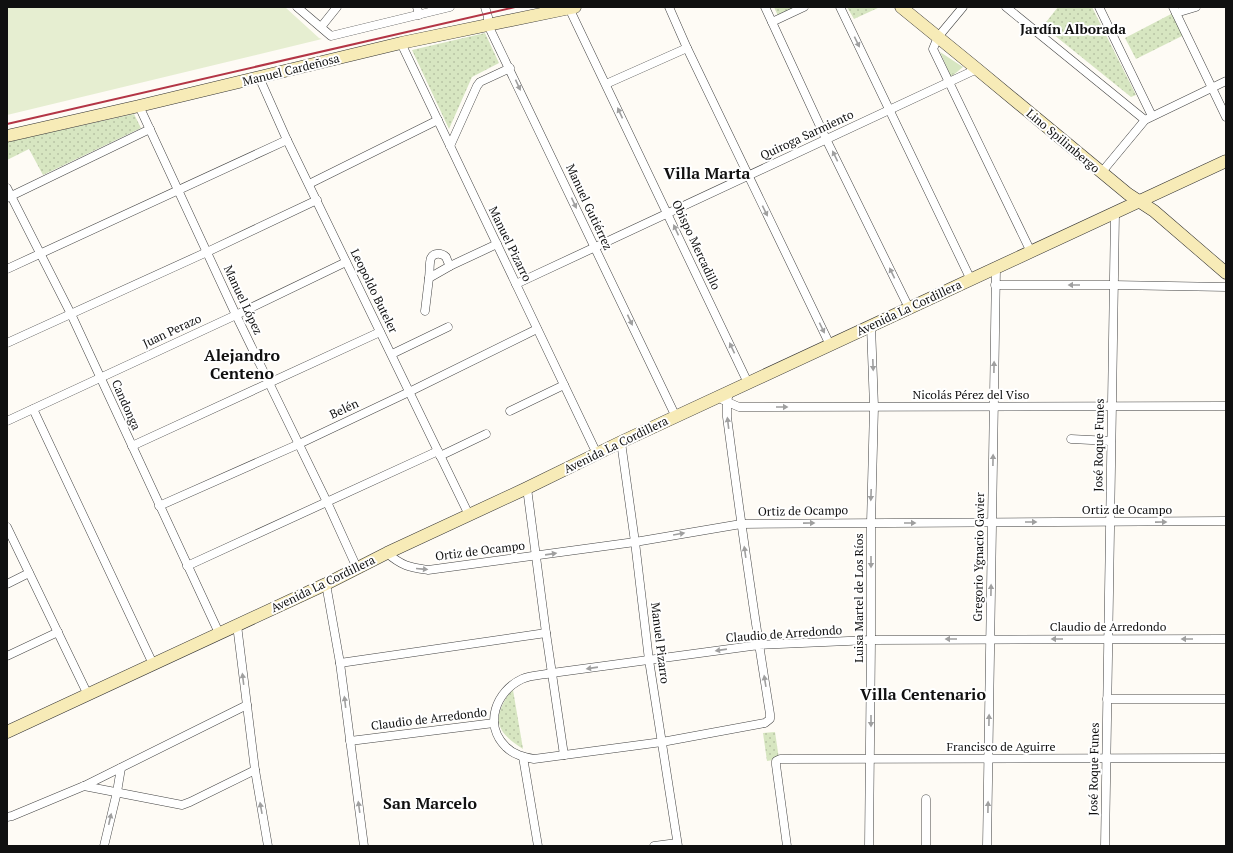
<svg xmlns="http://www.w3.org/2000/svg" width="1233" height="853" font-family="'PT Serif',serif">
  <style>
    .grass { fill: url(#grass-tufts) }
    .park { fill: url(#park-dots) }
    .pitch { fill: #e6eed1 }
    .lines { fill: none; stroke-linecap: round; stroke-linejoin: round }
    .street-casing { stroke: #434343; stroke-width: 9 }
    .secondary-casing { stroke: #323232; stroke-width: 13 }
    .street { stroke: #fff; stroke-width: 8 }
    .secondary { stroke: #f7ebb7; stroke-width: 12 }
    .rail { stroke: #b33545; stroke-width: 2 }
    .oneway { fill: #9f9f9f }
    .labels { text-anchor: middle; stroke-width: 4; stroke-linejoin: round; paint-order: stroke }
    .street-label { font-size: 12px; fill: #101010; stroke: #fff }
    .quarter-label { font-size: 14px; font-weight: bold; fill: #101010; stroke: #fff }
    .district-label { font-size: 16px; font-weight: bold; fill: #101010; stroke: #fff }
  </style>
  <defs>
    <pattern id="grass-tufts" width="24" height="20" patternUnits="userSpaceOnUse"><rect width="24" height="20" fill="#d7e6c1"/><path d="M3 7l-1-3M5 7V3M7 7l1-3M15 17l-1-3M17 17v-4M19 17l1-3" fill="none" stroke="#b8c4a5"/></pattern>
    <pattern id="park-dots" width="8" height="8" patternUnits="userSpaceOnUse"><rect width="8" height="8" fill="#d7e6c1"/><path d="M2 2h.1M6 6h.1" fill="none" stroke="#b8c4a5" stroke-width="1.8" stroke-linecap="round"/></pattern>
  </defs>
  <rect width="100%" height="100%" fill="#fefbf5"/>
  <polygon class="grass" points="940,52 963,67 951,77"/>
  <g class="park">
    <polygon points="774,7 799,7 778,16"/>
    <polygon points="847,7 880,7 854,19"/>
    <polygon points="1058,7 1092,7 1136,95 1131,97 1043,26"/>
    <polygon points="1173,13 1184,35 1136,59 1125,38"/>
    <polygon points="485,33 499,63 472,77 449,129 412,50"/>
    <polygon points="134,114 141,128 43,175 29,149 7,160 7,142"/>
    <path d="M 513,690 L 523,749 C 506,738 492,727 502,706 C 505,700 508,694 513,690 Z"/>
    <polygon points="775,732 779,759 767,761 763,733"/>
  </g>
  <polygon class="pitch" points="7,7 285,7 319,38 322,39 7,115"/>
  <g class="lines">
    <g class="street-casing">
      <g id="street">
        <polyline points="297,7 331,36 450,7"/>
        <polyline points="417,7 419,15"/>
        <polyline points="485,7 488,17 488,25 676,417"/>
        <polyline points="669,7 687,48 830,345"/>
        <polyline points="765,7 826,139 909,308"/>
        <polyline points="840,7 971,280"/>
        <polyline points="963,7 938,37 933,49 1031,252"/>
        <polyline points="1006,7 1145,120"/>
        <polyline points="1099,7 1152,116"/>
        <polyline points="1173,7 1226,117"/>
        <polyline points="569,8 748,383"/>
        <polyline points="1176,13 1196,7"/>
        <polyline points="772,22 804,7"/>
        <polyline points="321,27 337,7"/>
        <polyline points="401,43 597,454"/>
        <polyline points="259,77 287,140 469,515"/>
        <polyline points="606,84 687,48"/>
        <polyline points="139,106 236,315 327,502 357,568"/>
        <polyline points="450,146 477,86 480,82 510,68"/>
        <polyline points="1101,173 1145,120 1226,81"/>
        <polyline points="309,184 438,120"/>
        <polyline points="7,188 71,314 219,633"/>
        <polyline points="7,198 150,129"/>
        <polyline points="7,269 287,140"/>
        <path d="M 429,278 C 430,272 429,263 431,258 C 434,252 442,253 446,257 C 447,260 449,264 450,266"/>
        <polyline points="516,284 977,69"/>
        <polyline points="995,285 1113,285 1226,287"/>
        <polyline points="425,311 429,278 450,266 497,244"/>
        <polyline points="7,343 207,252 317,200"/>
        <polyline points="392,354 448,327"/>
        <path d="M 729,392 L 727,402 L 727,417 C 740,516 754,615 770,714 L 770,719 L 765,723 L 662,742 L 534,759 C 524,757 514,755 506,747 C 483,725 496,691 522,679 C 531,675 543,675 552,673 L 759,645 L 871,640 L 1226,639"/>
        <polyline points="723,400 739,407 1226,406"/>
        <polyline points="33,409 153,664"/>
        <polyline points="510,411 564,385"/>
        <polyline points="7,421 236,315 346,262"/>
        <polyline points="1071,439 1111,441"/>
        <polyline points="621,442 635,542 649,660 678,846"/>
        <polyline points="132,446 380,332"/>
        <polyline points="440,456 486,434"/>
        <polyline points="527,488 546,633 564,755"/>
        <polyline points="159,506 299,444 409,392 537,329"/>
        <polyline points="7,527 88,695"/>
        <path d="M 387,553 C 402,566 409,567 428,570 L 635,542 L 741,524 L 1226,521"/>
        <polyline points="187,566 438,451"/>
        <polyline points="7,584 29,573"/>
        <polyline points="326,584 340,663 364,846"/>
        <polyline points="237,625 255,770 268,846"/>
        <polyline points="7,656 58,632"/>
        <polyline points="340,663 546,633"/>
        <polyline points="1107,699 1226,699"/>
        <polyline points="350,741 494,723"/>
        <polyline points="523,757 538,846"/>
        <polyline points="84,786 182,805 190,802 255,770"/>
        <polyline points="7,817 12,816 84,786 247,705"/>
        <polyline points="104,846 117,792 121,768"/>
        <polyline points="654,846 677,843"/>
        <polyline points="787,846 776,765 776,761 780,759 1226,758"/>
        <polyline points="869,846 871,640 871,523 874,407 871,326"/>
        <polyline points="926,846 926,799"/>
        <polyline points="987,846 996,268"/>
        <polyline points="1105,846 1115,213"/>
      </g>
    </g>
    <g class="secondary-casing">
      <g id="secondary">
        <polyline points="901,7 977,69 1128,194 1154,211 1226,273"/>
        <polyline points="7,136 139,106 401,43 575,7"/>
        <polyline points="7,732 326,584 387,553 527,488 621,442 1226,161"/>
      </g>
    </g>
    <use href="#street" class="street"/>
    <use href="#secondary" class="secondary"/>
    <polyline class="rail" points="7,124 515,7"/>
  </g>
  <defs><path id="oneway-solid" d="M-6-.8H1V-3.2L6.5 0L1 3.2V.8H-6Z"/></defs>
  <g class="oneway">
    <use href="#oneway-solid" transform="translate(857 42) rotate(64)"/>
    <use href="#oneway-solid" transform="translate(518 85) rotate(65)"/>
    <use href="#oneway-solid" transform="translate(620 113) rotate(-115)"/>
    <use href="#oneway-solid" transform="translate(835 156) rotate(-116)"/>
    <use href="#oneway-solid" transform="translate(574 203) rotate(65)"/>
    <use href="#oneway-solid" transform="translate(765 211) rotate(64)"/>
    <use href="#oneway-solid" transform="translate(676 230) rotate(-115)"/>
    <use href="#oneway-solid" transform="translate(892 273) rotate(-116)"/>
    <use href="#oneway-solid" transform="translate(1074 285) rotate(180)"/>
    <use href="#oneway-solid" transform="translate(630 320) rotate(65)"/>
    <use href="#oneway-solid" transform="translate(822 328) rotate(64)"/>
    <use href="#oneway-solid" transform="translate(732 348) rotate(-115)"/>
    <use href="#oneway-solid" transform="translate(873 365) rotate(88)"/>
    <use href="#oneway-solid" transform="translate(994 367) rotate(-89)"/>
    <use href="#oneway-solid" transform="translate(782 407)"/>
    <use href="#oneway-solid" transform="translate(728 423) rotate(-97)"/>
    <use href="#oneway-solid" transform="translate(993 460) rotate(-89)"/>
    <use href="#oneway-solid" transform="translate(871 495) rotate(92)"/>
    <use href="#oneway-solid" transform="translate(1031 522)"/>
    <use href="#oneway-solid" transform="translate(1161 522) rotate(-1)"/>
    <use href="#oneway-solid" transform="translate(809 523) rotate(-1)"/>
    <use href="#oneway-solid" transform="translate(910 523)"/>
    <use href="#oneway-solid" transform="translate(679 534) rotate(-10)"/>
    <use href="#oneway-solid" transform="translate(745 552) rotate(-98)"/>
    <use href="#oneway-solid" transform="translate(551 554) rotate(-8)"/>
    <use href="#oneway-solid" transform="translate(871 562) rotate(90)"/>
    <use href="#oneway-solid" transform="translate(422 569) rotate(5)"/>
    <use href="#oneway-solid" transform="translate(991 590) rotate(-89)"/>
    <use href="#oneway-solid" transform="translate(951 639) rotate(180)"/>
    <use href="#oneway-solid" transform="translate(1057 639) rotate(180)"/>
    <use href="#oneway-solid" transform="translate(1187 639) rotate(180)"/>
    <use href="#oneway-solid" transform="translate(721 650) rotate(172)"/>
    <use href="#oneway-solid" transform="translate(592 668) rotate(172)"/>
    <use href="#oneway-solid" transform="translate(243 679) rotate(-97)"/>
    <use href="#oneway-solid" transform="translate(765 681) rotate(-99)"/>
    <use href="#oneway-solid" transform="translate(345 702) rotate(-97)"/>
    <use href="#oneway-solid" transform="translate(989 720) rotate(-89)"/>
    <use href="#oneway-solid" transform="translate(871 721) rotate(90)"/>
    <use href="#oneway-solid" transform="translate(359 807) rotate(-98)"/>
    <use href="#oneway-solid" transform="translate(988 807) rotate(-89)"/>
    <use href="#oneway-solid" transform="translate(261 808) rotate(-100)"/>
    <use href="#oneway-solid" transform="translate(110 819) rotate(-77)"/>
  </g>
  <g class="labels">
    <g class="street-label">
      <text transform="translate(291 70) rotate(-14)" y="4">Manuel Cardeñosa</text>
      <text transform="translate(807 135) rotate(-25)" y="4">Quiroga Sarmiento</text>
      <text transform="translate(1063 141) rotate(40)" y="4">Lino Spilimbergo</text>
      <text transform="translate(589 207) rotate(65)" y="4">Manuel Gutiérrez</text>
      <text transform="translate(510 244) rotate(64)" y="4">Manuel Pizarro</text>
      <text transform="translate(696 245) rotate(65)" y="4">Obispo Mercadillo</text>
      <text transform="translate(374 291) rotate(64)" y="4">Leopoldo Buteler</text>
      <text transform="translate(243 300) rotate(65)" y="4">Manuel López</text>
      <text transform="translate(909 308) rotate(-25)" y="4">Avenida La Cordillera</text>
      <text transform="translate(172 331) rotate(-25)" y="4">Juan Perazo</text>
      <text x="971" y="399">Nicolás Pérez del Viso</text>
      <text transform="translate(126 405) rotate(66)" y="4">Candonga</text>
      <text transform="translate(344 409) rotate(-25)" y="4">Belén</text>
      <text transform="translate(616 445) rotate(-26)" y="4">Avenida La Cordillera</text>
      <text transform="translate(1099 445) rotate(-89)" y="4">José Roque Funes</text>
      <text x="1127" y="514">Ortiz de Ocampo</text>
      <text transform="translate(803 511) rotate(-1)" y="4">Ortiz de Ocampo</text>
      <text transform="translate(480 551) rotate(-7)" y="4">Ortiz de Ocampo</text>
      <text transform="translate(979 557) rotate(-89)" y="4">Gregorio Ygnacio Gavier</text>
      <text transform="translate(323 584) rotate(-26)" y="4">Avenida La Cordillera</text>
      <text transform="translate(859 598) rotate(-90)" y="4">Luisa Martel de Los Ríos</text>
      <text x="1108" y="631">Claudio de Arredondo</text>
      <text transform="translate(784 634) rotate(-4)" y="4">Claudio de Arredondo</text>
      <text transform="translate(660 643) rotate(83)" y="4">Manuel Pizarro</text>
      <text transform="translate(429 719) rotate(-7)" y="4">Claudio de Arredondo</text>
      <text x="1001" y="751">Francisco de Aguirre</text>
      <text transform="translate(1094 769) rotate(-89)" y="4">José Roque Funes</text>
    </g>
    <g class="quarter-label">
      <text x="1073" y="34">Jardín Alborada</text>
    </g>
    <g class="district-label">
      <text x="707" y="179">Villa Marta</text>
      <text x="242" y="361">Alejandro<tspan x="242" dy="18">Centeno</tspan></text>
      <text x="923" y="700">Villa Centenario</text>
      <text x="430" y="809">San Marcelo</text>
    </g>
  </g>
  <rect width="1233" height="853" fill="none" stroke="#101010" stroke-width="16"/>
</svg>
